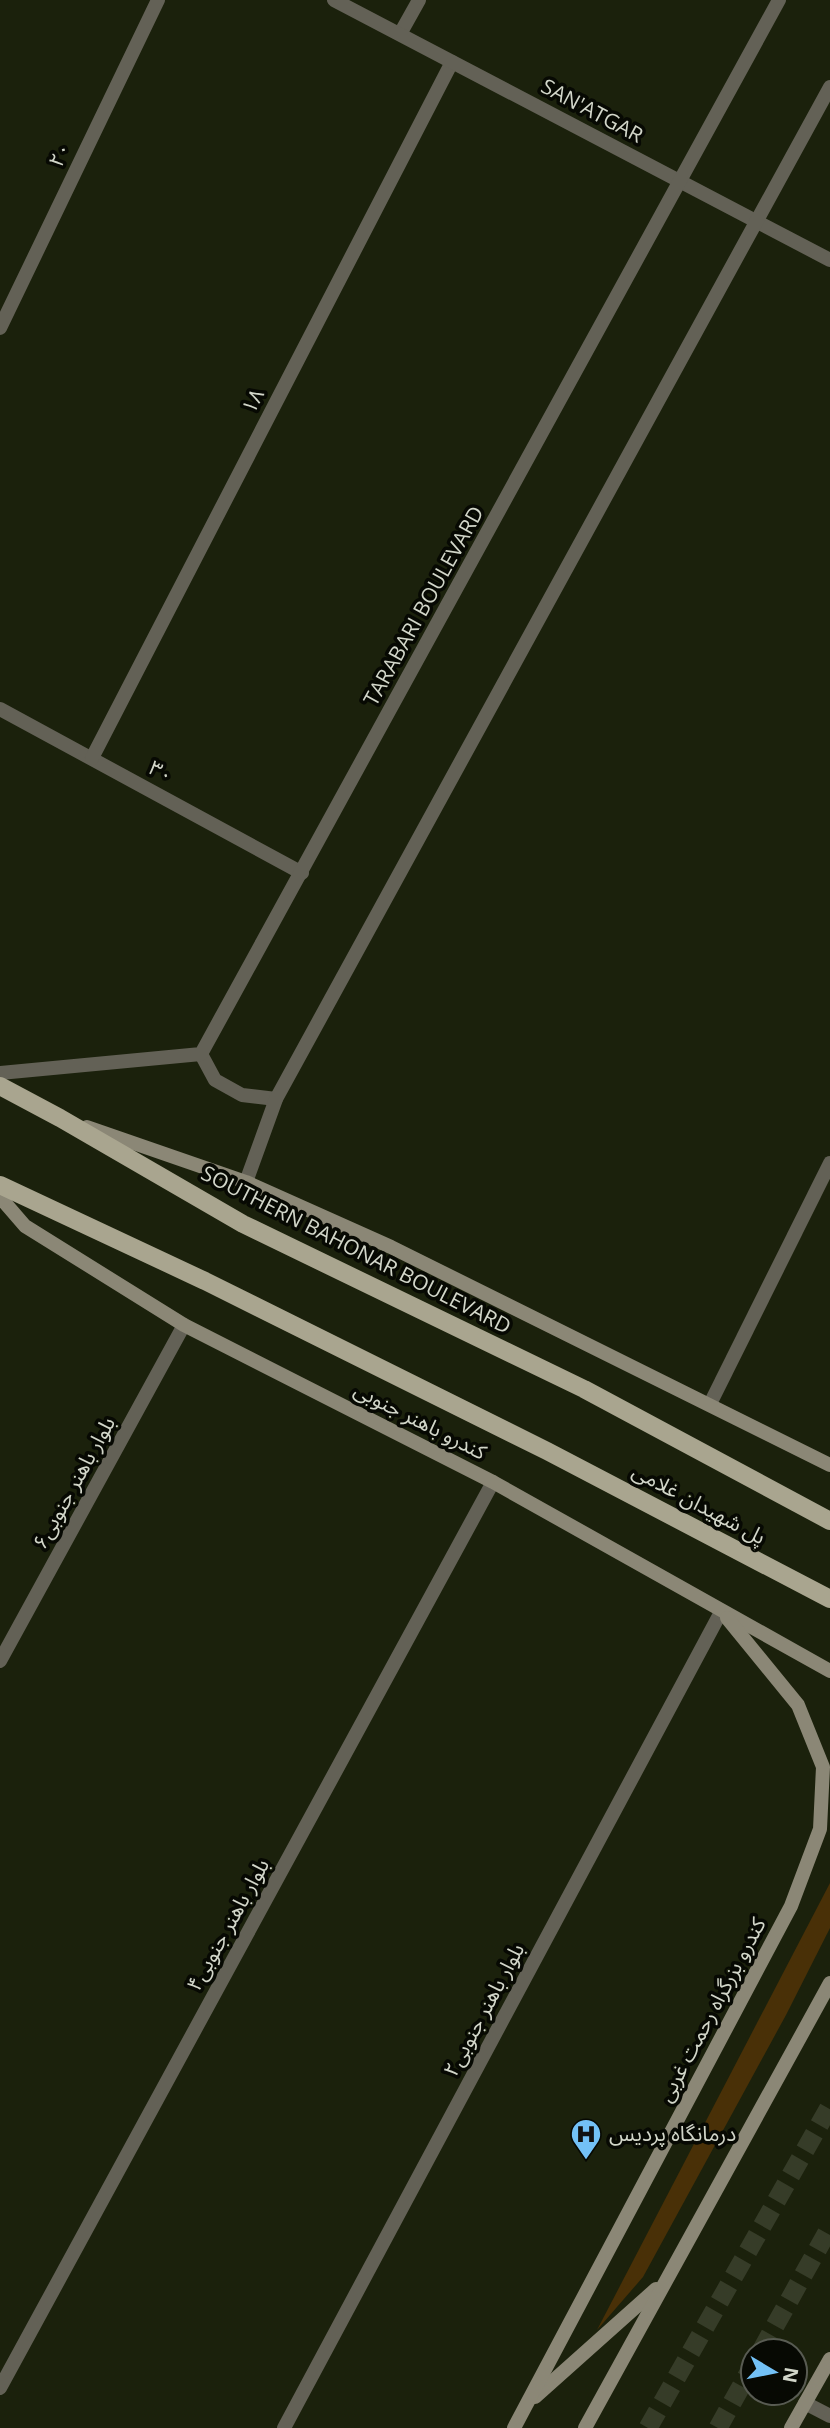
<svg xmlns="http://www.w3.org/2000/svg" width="830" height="2428" font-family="'Open Sans','Noto Sans Arabic',sans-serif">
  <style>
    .green { fill: #493007 }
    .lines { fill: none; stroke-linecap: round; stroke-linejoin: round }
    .trunk-tunnel { stroke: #363c28; stroke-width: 19; stroke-dasharray: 19 10; stroke-linecap: butt }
    .minor { stroke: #636156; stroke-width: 14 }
    .tertiary { stroke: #636156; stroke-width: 14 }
    .secondary { stroke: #8b8776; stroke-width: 14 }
    .primary { stroke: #a9a58f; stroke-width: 18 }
    .labels { text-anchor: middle; stroke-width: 7; stroke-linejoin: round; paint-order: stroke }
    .street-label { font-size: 21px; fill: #d2d6c9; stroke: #070903 }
    .poi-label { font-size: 21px; fill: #d2d6c9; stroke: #070903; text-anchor: start }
  </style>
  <rect width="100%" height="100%" fill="#1b210c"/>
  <polygon class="green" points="830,1883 830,1928 786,2015 643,2277 597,2330"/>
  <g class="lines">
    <g class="trunk-tunnel">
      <polyline points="761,2351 830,2227"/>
      <polyline points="648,2428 830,2106"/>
      <polyline points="718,2428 753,2365"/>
    </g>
    <g class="minor">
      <polyline points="400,34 419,0"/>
      <polyline points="0,328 158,0"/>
      <polyline points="0,709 302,873"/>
      <polyline points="92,758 452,62"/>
      <polyline points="710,1404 830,1163"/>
      <polyline points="0,1661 184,1325"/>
      <polyline points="0,2388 493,1482"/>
      <polyline points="805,2403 830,2416"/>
      <polyline points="284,2428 721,1612"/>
    </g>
    <g class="tertiary">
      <polyline points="334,0 830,260"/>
      <polyline points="201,1054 215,1080 242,1095 276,1099"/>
      <polyline points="0,1073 201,1054 779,0"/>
      <polyline points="246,1182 276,1099 830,87"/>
    </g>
    <g class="secondary">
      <polyline points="87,1127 246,1182 391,1247 830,1465"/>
      <polyline points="0,1197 25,1226 184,1325 493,1482 830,1671"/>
      <polyline points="535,2397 656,2289"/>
      <polyline points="514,2428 791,1906 820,1829 823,1767 798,1705 727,1618"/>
      <polyline points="585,2428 830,1983"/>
      <polyline points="791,2428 830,2359"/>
    </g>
    <g class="primary">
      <polyline points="0,1086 60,1118 243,1224 584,1389 830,1521"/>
      <polyline points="0,1185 205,1281 547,1451 830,1599"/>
    </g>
  </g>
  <defs>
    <g id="hospital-pin" transform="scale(1.575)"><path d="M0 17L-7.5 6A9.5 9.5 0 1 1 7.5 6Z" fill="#73c1f6" stroke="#070903"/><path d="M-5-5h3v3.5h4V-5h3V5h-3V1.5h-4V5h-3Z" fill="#111"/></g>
  </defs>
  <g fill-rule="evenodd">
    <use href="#hospital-pin" x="586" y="2134"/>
  </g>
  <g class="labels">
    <g class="street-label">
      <text transform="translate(592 111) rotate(28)" y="7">SAN'ATGAR</text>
      <text transform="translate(60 155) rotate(-64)" y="7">۲۰</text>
      <text transform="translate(253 401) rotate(-63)" y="7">۱۸</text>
      <text transform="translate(424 606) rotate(-61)" y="7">TARABARI BOULEVARD</text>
      <text transform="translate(161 772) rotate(29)" y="7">۳۰</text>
      <text transform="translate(356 1250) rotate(27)" y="7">SOUTHERN BAHONAR BOULEVARD</text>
      <text transform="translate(420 1421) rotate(27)" y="7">کندرو باهنر جنوبی</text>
      <text transform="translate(74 1483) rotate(-61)" y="7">بلوار باهنر جنوبی۶</text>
      <text transform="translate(699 1504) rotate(28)" y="7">پل شهیدان غلامی</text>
      <text transform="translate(228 1925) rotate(-61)" y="7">بلوار باهنر جنوبی۴</text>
      <text transform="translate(484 2010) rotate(-62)" y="7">بلوار باهنر جنوبی۲</text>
      <text transform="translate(712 2010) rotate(-62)" y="7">کندرو بزرگراه رحمت غربی</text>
    </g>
    <g class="poi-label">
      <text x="609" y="2141">درمانگاه پردیس</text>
    </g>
  </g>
  <g transform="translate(774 2372) rotate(100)"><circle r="33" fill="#070903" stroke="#585b52" stroke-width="2"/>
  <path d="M0-5L12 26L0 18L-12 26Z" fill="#73c1f6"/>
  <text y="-10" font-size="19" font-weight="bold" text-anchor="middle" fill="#d2d6c9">N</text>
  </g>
</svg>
